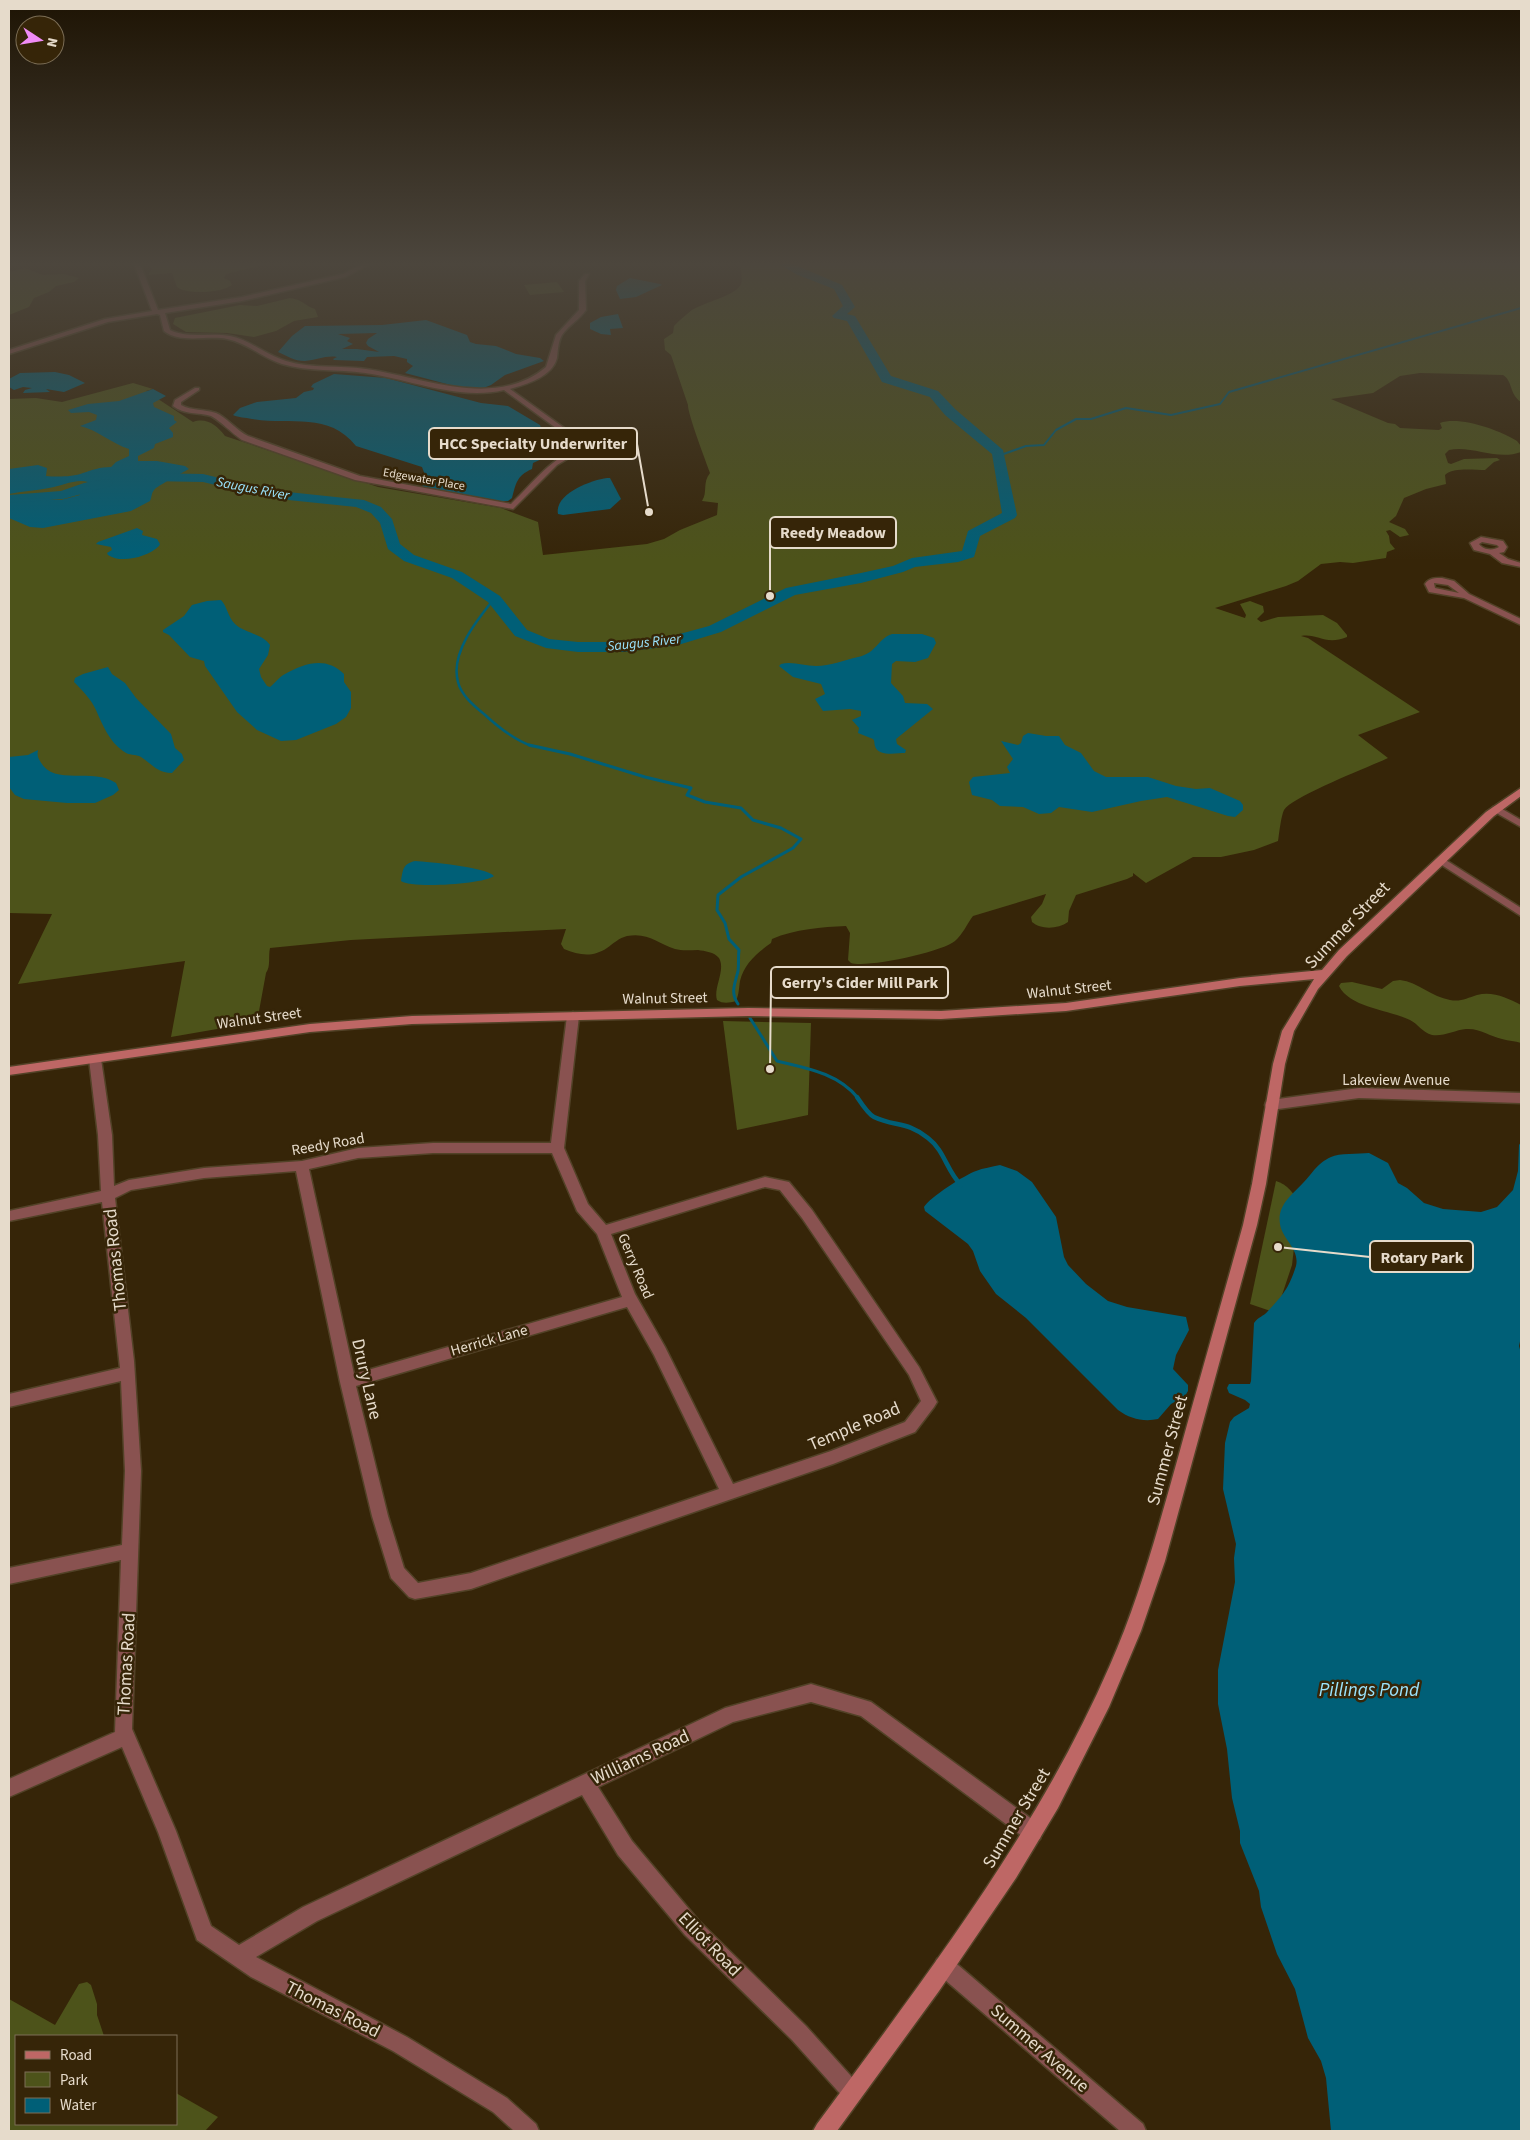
<svg xmlns="http://www.w3.org/2000/svg" width="1530" height="2140" font-family="'Source Sans 3',sans-serif">
  <style>
    .green { fill: #4d531a }
    .water { fill: #005f77; fill-rule: evenodd }
    .lines { fill: none; stroke-linecap: round; stroke-linejoin: round }
    .stream-far3 { stroke: #005f77; stroke-width: 2 }
    .stream-far2 { stroke: #005f77; stroke-width: 2.5 }
    .stream-far1 { stroke: #005f77; stroke-width: 3 }
    .stream { stroke: #005f77; stroke-width: 4.5 }
    .river { fill: #005f77; fill-rule: evenodd }
    .street-casing { stroke: #524227; stroke-width: 3 }
    .secondary-casing { stroke: #524227; stroke-width: 3 }
    .street { fill: #895250; fill-rule: evenodd }
    .secondary { fill: #be6765; fill-rule: evenodd }
    .labels { text-anchor: middle; stroke-width: 5; stroke-linejoin: round; paint-order: stroke }
    .far-street-label { font-size: 12px; fill: #e6dbcb; stroke: #362508 }
    .far-water-label { font-size: 14px; font-style: italic; fill: #9ae3fd; stroke: #362508 }
    .street-label { font-size: 15px; fill: #e6dbcb; stroke: #362508 }
    .near-street-label { font-size: 18px; fill: #e6dbcb; stroke: #362508 }
    .near-water-label { font-size: 19px; font-style: italic; fill: #9ae3fd; stroke: #362508 }
    .leader { fill: none; stroke: #e6dbcb; stroke-width: 2 }
    .callout-dot { fill: #e6dbcb; stroke: #362508; stroke-width: 2 }
    .callout { fill: #362508; stroke: #e6dbcb; stroke-width: 2 }
    .callout-label { font-size: 16px; text-anchor: middle; font-weight: bold; fill: #e6dbcb }
  </style>
  <rect width="100%" height="100%" fill="#362508"/>
  <g class="green">
    <path d="M 151,261 L 279,261 L 226,274 L 224,278 L 230,281 L 232,285 C 222,293 187,295 177,287 L 172,273 L 148,275 L 152,269 L 147,265 Z"/>
    <path d="M 738,261 L 1521,261 L 1521,402 C 1509,394 1513,381 1503,375 L 1420,373 L 1400,376 L 1373,393 L 1331,399 L 1388,423 L 1395,424 L 1400,428 L 1439,430 L 1442,428 L 1440,423 C 1460,416 1499,430 1517,441 L 1521,446 L 1521,452 C 1497,461 1472,445 1449,450 L 1445,454 L 1448,463 L 1451,464 L 1464,459 L 1497,458 L 1500,460 L 1494,462 L 1485,470 C 1475,470 1452,467 1445,475 L 1446,484 L 1426,489 L 1404,498 L 1396,516 L 1389,522 L 1405,529 L 1409,535 L 1400,537 L 1390,530 L 1386,531 L 1389,536 L 1390,543 L 1395,549 L 1387,552 L 1386,558 L 1353,563 L 1340,562 L 1321,564 L 1298,581 L 1286,586 L 1215,608 L 1245,618 L 1246,615 L 1240,604 L 1250,601 L 1263,606 L 1264,612 L 1257,619 L 1261,622 L 1278,617 L 1323,615 L 1337,623 L 1347,635 L 1347,637 C 1325,646 1318,633 1301,636 L 1308,638 L 1420,712 L 1358,735 L 1388,758 C 1369,767 1293,796 1284,810 C 1281,816 1279,834 1278,841 L 1254,850 L 1221,857 L 1193,857 L 1146,883 L 1133,873 L 1133,876 L 1127,879 L 1076,895 L 1069,911 L 1068,922 C 1058,929 1041,930 1032,922 L 1031,917 L 1042,904 L 1046,894 L 973,916 C 967,924 963,934 955,941 C 942,952 868,968 851,963 L 848,960 L 850,933 L 846,926 C 822,927 795,929 772,939 L 771,943 C 757,953 744,964 740,981 C 739,988 739,994 736,1001 C 729,1003 723,1004 717,1000 C 713,988 726,970 719,958 C 714,952 705,951 698,950 C 690,950 682,951 675,949 C 657,943 648,932 627,936 C 619,938 614,943 607,948 C 592,958 579,955 564,949 L 561,944 L 566,929 L 351,940 L 270,948 C 268,957 271,966 266,973 L 257,1022 L 171,1037 L 185,961 L 18,984 L 52,914 L 9,913 L 9,399 L 36,398 L 62,402 L 133,383 L 153,389 L 146,391 L 193,422 C 206,417 217,425 225,436 L 378,487 L 501,508 L 538,522 L 543,555 L 647,544 L 664,539 L 680,530 L 717,515 L 718,503 L 702,501 C 708,492 702,483 710,473 C 706,462 687,412 688,405 L 671,355 L 665,350 L 664,339 L 673,333 L 674,326 C 679,320 686,315 692,310 C 703,303 737,295 741,284 C 743,278 741,267 738,261 Z"/>
    <polygon points="25,268 43,275 64,274 79,278 74,282 56,286 49,292 34,298 29,307 9,315 9,272"/>
    <polygon points="557,282 564,292 530,295 524,285"/>
    <path d="M 290,298 C 302,299 305,306 315,309 L 318,317 L 294,321 L 276,331 L 254,337 L 227,333 L 186,332 L 173,324 L 175,318 L 240,305 L 257,306 Z"/>
    <path d="M 1400,980 C 1418,982 1432,997 1450,1000 C 1461,1002 1467,998 1477,995 C 1493,991 1507,998 1521,1005 L 1521,1043 C 1515,1041 1509,1041 1502,1039 C 1489,1036 1480,1028 1466,1029 C 1455,1030 1443,1037 1432,1035 C 1422,1032 1418,1024 1410,1020 C 1390,1010 1350,1008 1339,986 L 1341,983 L 1352,982 L 1382,989 L 1393,981 Z"/>
    <polygon points="723,1021 811,1023 808,1115 737,1130"/>
    <path d="M 1276,1181 C 1287,1184 1295,1194 1299,1205 L 1292,1265 L 1276,1313 L 1250,1304 Z"/>
    <polygon points="87,1982 91,1985 97,2004 97,2015 104,2036 16,2036 16,2124 176,2124 176,2093 218,2117 205,2131 9,2131 9,1999 55,2025 79,1984"/>
  </g>
  <g class="water">
    <polygon points="630,278 660,284 662,285 636,297 620,299 616,290 617,286"/>
    <polygon points="618,314 623,328 610,329 611,335 601,334 590,329 590,323 601,317"/>
    <path d="M 426,320 L 467,335 L 470,342 L 476,344 L 496,346 L 516,354 L 540,358 L 544,361 L 505,375 L 491,385 L 481,389 L 462,388 L 405,373 L 413,366 L 407,362 L 407,359 L 394,356 L 367,357 L 364,361 L 334,360 L 333,359 L 337,357 C 327,355 316,360 305,361 C 294,361 287,356 278,352 L 292,336 L 305,326 L 382,325 ZM 377,333 L 368,339 L 366,343 L 368,346 L 379,352 L 357,349 L 342,349 L 353,344 L 347,341 L 350,338 L 338,334 Z"/>
    <polygon points="55,372 69,375 85,383 64,392 46,389 50,392 23,393 25,390 32,388 23,387 14,390 9,387 9,379 20,373"/>
    <path d="M 334,374 L 386,378 L 481,403 L 508,406 L 540,425 L 543,434 C 550,438 551,444 558,447 L 559,451 L 533,463 L 532,469 C 516,476 516,484 512,498 L 508,501 L 500,501 L 423,487 L 422,483 L 425,475 L 422,467 L 356,446 C 328,411 290,426 252,419 C 245,417 239,418 233,415 L 240,408 L 257,402 L 296,398 L 304,392 L 313,390 L 314,388 L 311,387 L 313,384 Z"/>
    <path d="M 153,389 L 166,396 L 153,403 L 154,407 L 174,416 L 174,420 L 177,422 L 169,428 L 173,433 L 173,437 L 155,444 L 154,448 L 138,456 L 138,461 L 157,461 L 185,466 L 189,469 C 182,473 157,486 154,490 C 151,494 152,497 150,501 L 131,511 L 43,528 L 30,527 L 9,518 L 10,501 L 31,496 L 38,500 L 61,500 L 80,495 L 76,488 L 88,482 C 77,478 61,486 49,488 C 35,491 22,491 9,494 L 9,469 L 38,465 L 47,468 L 46,476 C 56,477 73,477 83,473 C 92,470 100,467 111,467 L 116,462 L 129,456 L 129,449 C 112,444 98,430 80,426 L 96,420 L 97,415 L 89,412 L 71,413 L 68,410 L 88,404 L 119,401 Z"/>
    <path d="M 607,478 L 610,478 L 621,499 L 610,509 L 563,515 L 558,514 C 554,494 591,480 607,478 Z"/>
    <path d="M 137,528 L 143,531 L 142,535 L 157,539 L 160,544 L 159,546 C 148,557 121,564 108,555 L 107,553 L 112,550 L 111,547 L 96,544 L 98,542 Z"/>
    <path d="M 221,600 C 227,606 228,617 235,624 C 246,634 262,633 270,645 L 268,655 L 259,669 L 261,677 L 267,686 L 270,687 C 275,683 279,677 285,674 C 305,663 326,656 344,674 L 344,682 L 351,692 L 351,708 L 346,717 L 336,724 L 296,740 L 281,741 L 257,730 L 237,712 L 205,666 L 204,661 L 190,657 L 169,635 L 163,632 L 163,630 L 184,616 L 192,605 L 207,601 Z"/>
    <path d="M 892,634 L 922,634 L 934,638 L 936,643 L 928,658 L 915,662 L 896,661 L 892,664 L 891,683 L 903,696 L 905,703 L 927,704 L 933,709 L 896,739 L 897,744 L 906,750 L 905,753 C 897,753 878,757 875,746 C 874,743 875,741 873,739 L 858,733 L 859,728 L 852,720 L 861,716 L 861,711 L 850,709 L 823,711 L 815,699 L 825,694 L 821,684 L 793,677 L 779,666 L 781,664 C 792,661 804,666 816,666 C 830,666 844,660 858,657 C 877,653 877,639 892,634 Z"/>
    <path d="M 108,667 L 112,674 L 125,683 L 136,698 L 171,734 L 175,748 L 182,754 L 184,760 L 172,773 C 157,773 152,764 141,757 C 136,754 129,756 123,751 C 109,741 103,726 96,710 C 91,699 82,690 74,682 L 75,678 L 83,674 Z"/>
    <polygon points="1028,733 1046,736 1059,736 1065,745 1081,753 1094,771 1106,777 1148,777 1176,786 1196,789 1210,788 1240,801 1243,805 1243,810 1235,817 1228,816 1167,797 1141,801 1092,812 1059,807 1051,813 1039,814 1023,807 1000,806 992,800 972,795 969,782 973,777 1010,773 1007,767 1013,759 1001,741 1018,745 1021,743 1023,736"/>
    <path d="M 38,750 C 37,756 38,757 40,761 C 53,787 93,767 116,783 L 119,790 L 113,795 L 95,803 L 67,803 L 24,799 L 15,795 L 9,787 L 9,757 L 28,755 Z"/>
    <path d="M 415,861 C 429,862 486,867 494,876 C 485,884 411,889 401,881 C 403,869 403,864 415,861 Z"/>
    <path d="M 1521,1142 L 1521,1337 L 1519,1346 L 1521,1353 L 1521,2131 L 1331,2131 L 1326,2078 L 1321,2061 L 1308,2038 L 1295,1989 L 1277,1954 L 1261,1907 L 1259,1891 L 1240,1843 L 1240,1831 L 1232,1798 L 1227,1749 L 1218,1704 L 1218,1670 L 1235,1582 L 1234,1558 L 1236,1544 L 1223,1489 L 1225,1443 L 1230,1422 L 1234,1417 L 1249,1408 L 1250,1404 L 1245,1400 L 1229,1393 L 1227,1388 L 1229,1384 L 1250,1384 L 1251,1381 L 1254,1323 C 1259,1316 1263,1317 1268,1311 C 1283,1295 1289,1288 1296,1266 C 1300,1249 1282,1239 1280,1224 C 1277,1205 1292,1195 1303,1183 C 1314,1172 1316,1164 1331,1157 C 1339,1153 1359,1154 1369,1153 L 1388,1163 L 1398,1183 L 1407,1188 L 1424,1203 L 1443,1209 L 1481,1212 L 1497,1207 L 1513,1190 L 1518,1171 L 1519,1145 Z"/>
    <path d="M 1000,1165 L 1017,1171 L 1032,1182 L 1056,1217 L 1064,1257 L 1068,1265 L 1086,1284 L 1108,1301 L 1127,1307 L 1186,1317 L 1189,1330 L 1176,1355 L 1173,1369 L 1188,1385 L 1188,1391 L 1185,1396 L 1171,1404 L 1158,1419 C 1144,1422 1130,1419 1118,1410 L 1026,1318 L 996,1294 L 980,1271 L 973,1251 L 968,1244 L 925,1211 L 924,1207 C 929,1198 966,1174 976,1171 C 983,1168 992,1167 1000,1165 Z"/>
  </g>
  <g class="lines">
    <polyline class="stream-far3" points="998,456 1026,446 1044,445 1056,430 1076,419 1091,419 1126,408 1171,415 1220,404 1229,392 1521,308"/>
    <path class="stream-far2" d="M 494,599 C 477,620 450,653 458,682 C 461,695 474,706 484,714 C 498,727 514,740 532,746"/>
    <g class="stream-far1">
      <path d="M 529,745 L 570,754 L 645,777 L 691,788 L 687,795 L 705,802 L 741,808 L 753,820 L 781,828 L 801,839 L 793,848 L 741,877 L 718,895 L 717,910 L 725,923 L 729,939 L 739,950 C 738,957 739,964 738,971 C 735,984 730,992 738,1004"/>
      <path d="M 750,1018 L 777,1061 C 806,1068 838,1073 858,1098"/>
    </g>
    <path class="stream" d="M 857,1097 C 861,1103 868,1114 874,1117 C 895,1127 907,1121 928,1138 C 945,1151 946,1170 961,1185"/>
    <g class="river">
      <polygon points="773,261 786,261 842,285 855,307 847,314 855,316 891,376 938,391 955,409 1003,450 1017,515 1015,518 980,536 974,557 958,562 915,567 903,572 861,583 795,595 721,632 678,645 624,652 578,652 546,648 515,636 488,602 452,578 404,561 388,549 380,523 371,513 356,507 269,498 203,482 147,481 140,477 147,473 203,474 269,490 364,500 381,507 392,519 400,544 414,555 462,572 500,596 527,630 549,639 578,642 624,642 676,635 709,626 786,588 861,573 893,566 912,558 962,551 968,531 1002,513 992,454 945,415 930,397 882,382 847,321 834,318 832,316 843,306 834,289 798,275"/>
      <polygon points="106,479 111,480 113,483 111,486 63,499 9,503 9,495 61,491 84,483"/>
    </g>
    <g class="street-casing">
      <g id="street">
        <path d="M 133,261 L 139,261 L 158,310 L 242,297 L 343,274 L 368,261 L 376,261 L 345,277 L 242,301 L 165,313 L 170,330 C 188,339 211,332 230,336 C 250,340 266,355 286,361 C 312,369 339,365 366,369 C 423,377 495,410 546,367 L 556,335 L 579,310 L 579,281 L 585,274 L 589,274 L 585,281 L 586,310 C 579,320 569,325 562,335 C 558,342 558,350 557,358 C 552,377 527,384 510,389 L 592,448 L 567,459 L 557,465 L 513,509 L 355,480 L 242,440 C 233,434 218,419 211,416 C 198,412 184,415 173,406 L 175,400 L 195,388 L 199,388 L 199,390 L 181,402 L 181,405 C 192,411 204,409 216,413 C 225,416 237,431 248,436 L 360,476 L 511,504 C 534,482 551,457 582,447 L 504,390 C 458,401 410,379 365,373 C 337,369 309,372 282,364 C 263,358 247,343 227,339 C 208,335 180,344 164,331 L 160,315 L 157,314 L 108,322 L 9,354 L 9,350 L 105,319 L 152,311 Z"/>
        <path d="M 1481,537 L 1503,541 L 1507,547 L 1504,552 L 1499,553 L 1508,559 L 1521,563 L 1521,567 L 1502,563 L 1490,554 L 1474,550 L 1470,543 ZM 1482,542 L 1497,545 L 1499,547 C 1493,551 1483,550 1479,544 Z"/>
        <path d="M 1442,578 L 1454,581 L 1469,594 L 1521,619 L 1521,625 L 1464,598 L 1429,592 L 1425,584 C 1429,578 1435,578 1442,578 ZM 1434,583 L 1448,585 L 1459,593 L 1435,588 Z"/>
        <polygon points="1497,806 1521,820 1521,827 1493,811 1492,809 1493,807"/>
        <polygon points="1441,857 1521,908 1521,916 1437,862 1436,860"/>
        <path d="M 573,1012 L 579,1016 L 564,1148 L 588,1204 L 606,1225 L 765,1177 L 789,1182 L 812,1210 L 919,1367 L 937,1402 L 934,1407 L 915,1432 L 833,1464 L 471,1589 L 415,1599 L 409,1597 L 391,1578 L 372,1516 L 340,1382 L 296,1171 L 204,1178 L 131,1190 L 115,1198 L 134,1361 L 141,1471 L 132,1729 L 176,1831 L 211,1926 L 239,1945 L 303,1907 L 725,1708 L 811,1684 L 871,1702 L 1040,1825 L 1042,1832 L 1040,1839 L 1033,1841 L 1026,1839 L 861,1716 L 811,1702 L 733,1722 L 598,1787 L 632,1841 L 699,1921 L 806,2026 L 859,2085 L 862,2092 L 859,2099 L 852,2102 L 845,2099 L 792,2040 L 685,1935 L 618,1855 L 582,1795 L 317,1921 L 256,1957 L 407,2037 L 507,2098 L 536,2124 L 539,2131 L 514,2131 L 493,2112 L 393,2051 L 251,1977 L 197,1940 L 158,1832 L 122,1747 L 9,1797 L 9,1779 L 115,1732 L 121,1560 L 9,1584 L 9,1568 L 122,1545 L 125,1471 L 121,1381 L 9,1407 L 9,1394 L 120,1368 L 102,1202 L 9,1221 L 9,1211 L 101,1191 L 98,1135 L 89,1059 L 91,1056 L 95,1055 L 101,1059 L 112,1135 L 114,1186 L 129,1180 L 204,1168 L 302,1161 L 358,1148 L 433,1143 L 551,1143 L 567,1016 ZM 433,1153 L 552,1153 L 577,1211 L 597,1234 L 622,1297 L 354,1374 L 309,1169 L 358,1158 ZM 765,1187 L 780,1190 L 802,1218 L 909,1375 L 921,1401 L 905,1422 L 831,1451 L 733,1484 L 665,1347 L 635,1294 L 611,1234 ZM 627,1307 L 654,1355 L 719,1489 L 471,1573 L 418,1583 L 404,1568 L 388,1516 L 356,1386 Z"/>
        <polygon points="1359,1088 1521,1093 1521,1103 1359,1098 1271,1110 1266,1108 1265,1105 1266,1102 1271,1100"/>
        <polygon points="944,1956 951,1959 1143,2124 1146,2131 1120,2131 937,1973 934,1966 937,1959"/>
      </g>
    </g>
    <g class="secondary-casing">
      <path id="secondary" d="M 1521,788 L 1521,796 L 1494,816 L 1347,956 L 1318,989 L 1294,1031 L 1285,1064 L 1266,1184 L 1257,1225 L 1165,1561 L 1141,1631 L 1109,1707 L 1058,1808 L 1016,1878 L 939,1991 L 837,2131 L 813,2131 L 817,2124 C 925,1977 1037,1833 1110,1665 C 1140,1597 1159,1525 1179,1454 C 1200,1377 1222,1301 1243,1225 L 1252,1184 L 1273,1064 L 1282,1031 L 1314,979 L 1240,986 L 1066,1011 L 941,1019 L 748,1016 L 412,1024 L 310,1032 L 9,1075 L 9,1067 L 310,1024 L 412,1016 L 748,1008 L 941,1011 L 1066,1003 L 1240,978 L 1322,970 L 1339,950 L 1486,812 Z"/>
    </g>
    <use href="#street" class="street"/>
    <use href="#secondary" class="secondary"/>
  </g>
  <linearGradient id="sky" x2="0" y2="1"><stop stop-color="#1e1404"/><stop offset="0.47" stop-color="#4c463d"/><stop offset="1" stop-color="#4c463d" stop-opacity="0"/></linearGradient>
  <rect width="1530" height="561" fill="url(#sky)"/>
  <g class="labels">
    <g class="far-street-label">
      <text transform="translate(424 479) rotate(10)" y="4">Edgewater Place</text>
    </g>
    <g class="far-water-label">
      <text transform="translate(253 488) rotate(11)" y="5">Saugus River</text>
      <text transform="translate(644 642) rotate(-6)" y="5">Saugus River</text>
    </g>
    <g class="street-label">
      <text transform="translate(1069 989) rotate(-6)" y="5">Walnut Street</text>
      <text transform="translate(665 998) rotate(-1)" y="5">Walnut Street</text>
      <text transform="translate(259 1018) rotate(-8)" y="5">Walnut Street</text>
      <text x="1396" y="1085">Lakeview Avenue</text>
      <text transform="translate(328 1144) rotate(-10)" y="5">Reedy Road</text>
      <text transform="translate(636 1266) rotate(67)" y="5">Gerry Road</text>
      <text transform="translate(489 1340) rotate(-16)" y="5">Herrick Lane</text>
    </g>
    <g class="near-street-label">
      <text transform="translate(1347 925) rotate(-46)" y="6">Summer Street</text>
      <text transform="translate(115 1260) rotate(-96)" y="6">Thomas Road</text>
      <text transform="translate(367 1379) rotate(77)" y="6">Drury Lane</text>
      <text transform="translate(854 1426) rotate(-23)" y="6">Temple Road</text>
      <text transform="translate(1167 1450) rotate(-75)" y="6">Summer Street</text>
      <text transform="translate(126 1664) rotate(-87)" y="6">Thomas Road</text>
      <text transform="translate(640 1757) rotate(-25)" y="6">Williams Road</text>
      <text transform="translate(1016 1818) rotate(-59)" y="6">Summer Street</text>
      <text transform="translate(710 1944) rotate(46)" y="6">Elliot Road</text>
      <text transform="translate(333 2009) rotate(27)" y="6">Thomas Road</text>
      <text transform="translate(1040 2048) rotate(41)" y="6">Summer Avenue</text>
    </g>
    <g class="near-water-label">
      <text x="1369" y="1696">Pillings Pond</text>
    </g>
  </g>
  <path class="leader" d="M649 512L637 444M770 596L770 532M770 1069L771 982M1278 1247L1370 1257"/>
  <g class="callout-dot">
    <circle cx="649" cy="512" r="5"/>
    <circle cx="770" cy="596" r="5"/>
    <circle cx="770" cy="1069" r="5"/>
    <circle cx="1278" cy="1247" r="5"/>
  </g>
  <g class="callout">
    <rect x="429" y="428" width="208" height="31" rx="5"/>
    <rect x="770" y="517" width="126" height="31" rx="5"/>
    <rect x="771" y="967" width="177" height="31" rx="5"/>
    <rect x="1370" y="1241" width="103" height="31" rx="5"/>
  </g>
  <g class="callout-label">
    <text x="533" y="449">HCC Specialty Underwriter</text>
    <text x="833" y="538">Reedy Meadow</text>
    <text x="860" y="988">Gerry's Cider Mill Park</text>
    <text x="1422" y="1263">Rotary Park</text>
  </g>
  <rect width="1530" height="2140" fill="none" stroke="#e6dbcb" stroke-width="20"/>
  <rect x="15" y="2035" width="162" height="90" fill="#362508" stroke="#7c6e56"/>
  <rect x="25" y="2051" width="25" height="8" fill="#be6765" stroke="#7c6e56"/>
  <text x="60" y="2060" font-size="15" fill="#e6dbcb">Road</text>
  <rect x="25" y="2072" width="25" height="15" fill="#4d531a" stroke="#7c6e56"/>
  <text x="60" y="2085" font-size="15" fill="#e6dbcb">Park</text>
  <rect x="25" y="2098" width="25" height="15" fill="#005f77" stroke="#7c6e56"/>
  <text x="60" y="2110" font-size="15" fill="#e6dbcb">Water</text>
  <g transform="translate(40 40) rotate(102)"><circle r="24" fill="#362508" stroke="#7c6e56"/>
  <path d="M0-4L9 19L0 12L-9 19Z" fill="#f08bf6"/>
  <text y="-8" font-size="14" font-weight="bold" text-anchor="middle" fill="#e6dbcb">N</text>
  </g>
</svg>
